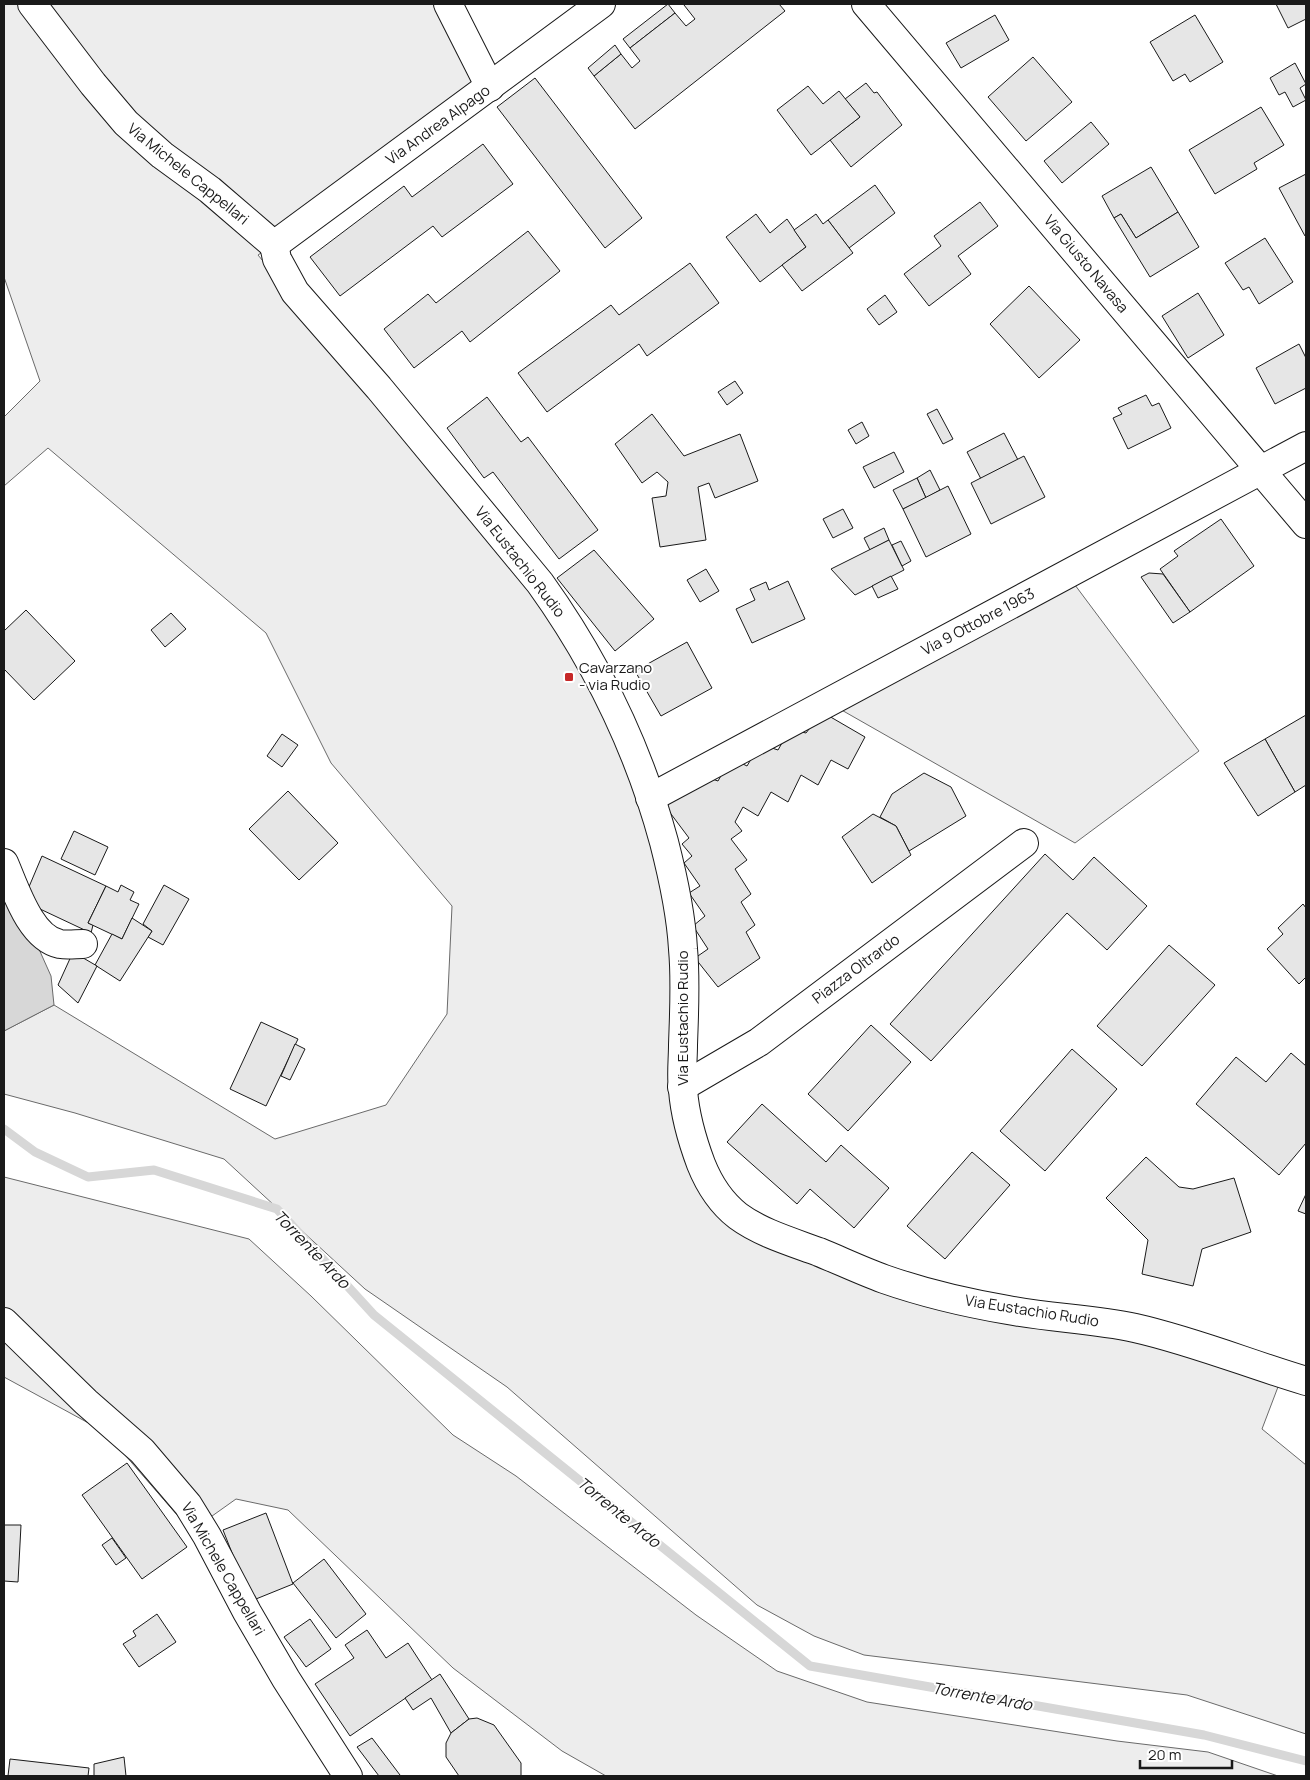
<svg xmlns="http://www.w3.org/2000/svg" width="1310" height="1780" font-family="Manrope,sans-serif">
  <style>
    .green { fill: #ededed; stroke: #6a6a6a }
    .water { fill: #d7d7d7; stroke: #6a6a6a }
    .lines { fill: none; stroke-linecap: round; stroke-linejoin: round }
    .stream { stroke: #d7d7d7; stroke-width: 9 }
    .building { fill: #e6e6e6; stroke: #1a1a1a }
    .minor-casing { stroke: #1a1a1a; stroke-width: 30 }
    .minor { stroke: #fff; stroke-width: 28 }
    .poi-dot { fill: #c62828; stroke: #fff; stroke-width: 2 }
    .labels { text-anchor: middle; stroke-width: 4; stroke-linejoin: round; paint-order: stroke }
    .street-label { font-size: 15px; fill: #1a1a1a; stroke: #fff }
    .poi-label { font-size: 15px; fill: #1a1a1a; stroke: #fff; text-anchor: start }
    .water-label { font-size: 16px; font-style: italic; fill: #1a1a1a; stroke: #fff }
  </style>
  <rect width="100%" height="100%" fill="#fff"/>
  <g class="green">
    <polygon points="4,4 455,4 498,90 449,127 258,255 533,587 598,693 670,891 693,1163 739,1209 959,1294 1281,1379 1262,1429 1306,1465 1306,1734 1187,1695 864,1655 814,1636 757,1605 507,1387 365,1289 224,1159 75,1113 4,1094 4,1031 54,1005 275,1139 386,1105 447,1014 452,906 331,763 266,633 48,448 4,486 4,417 40,381 4,277"/>
    <polygon points="1072,581 1199,751 1075,843 831,704"/>
    <polygon points="4,1177 249,1239 311,1296 453,1435 516,1476 696,1615 777,1671 867,1702 1117,1741 1208,1752 1278,1776 606,1776 562,1751 453,1668 288,1510 236,1499 191,1531 105,1432 4,1377"/>
  </g>
  <polygon class="water" points="4,871 51,976 54,1005 4,1031"/>
  <g class="lines">
    <polyline class="stream" points="4,1129 35,1152 88,1177 154,1170 277,1209 374,1315 810,1666 1204,1735 1306,1761"/>
  </g>
  <g class="building">
    <polygon points="668,4 675,13 630,48 623,39"/>
    <polygon points="686,4 779,4 785,11 635,129 594,76 621,54 632,68 640,61 630,48 675,13 686,26 695,19 684,5"/>
    <polygon points="1276,4 1306,4 1306,19 1288,28"/>
    <polygon points="995,15 1009,40 961,68 946,43"/>
    <polygon points="1195,15 1223,62 1190,82 1185,74 1173,81 1150,42"/>
    <polygon points="615,45 621,54 594,76 588,68"/>
    <polygon points="1033,57 1072,102 1026,141 988,97"/>
    <polygon points="1295,63 1306,84 1300,88 1306,100 1293,107 1285,92 1279,95 1270,78"/>
    <polygon points="535,78 642,218 605,248 497,107"/>
    <polygon points="866,83 874,93 877,92 902,125 851,167 830,140 860,117 845,99"/>
    <polygon points="808,86 823,104 839,91 860,117 811,155 777,110"/>
    <polygon points="1261,107 1284,145 1254,163 1257,169 1215,194 1189,150"/>
    <polygon points="1091,122 1109,144 1062,183 1044,161"/>
    <polygon points="483,144 513,184 442,237 433,226 340,296 310,257 404,186 412,197"/>
    <polygon points="1151,167 1178,212 1136,238 1121,214 1114,218 1102,196"/>
    <polygon points="1306,174 1306,236 1305,236 1279,188"/>
    <polygon points="875,185 895,213 849,248 828,220"/>
    <polygon points="980,202 998,226 958,256 971,274 929,306 904,274 941,246 934,236"/>
    <polygon points="1178,212 1199,247 1150,277 1114,218 1121,214 1136,238"/>
    <polygon points="756,214 770,233 787,219 806,247 760,282 726,237"/>
    <polygon points="816,214 823,224 828,220 853,253 802,291 782,265 806,247 794,230"/>
    <polygon points="528,231 560,271 470,342 462,331 414,368 384,329 428,294 436,303"/>
    <polygon points="1265,238 1293,282 1259,304 1249,287 1243,290 1225,263"/>
    <polygon points="690,263 719,303 647,356 639,344 547,412 518,373 611,305 619,315"/>
    <polygon points="1029,286 1080,340 1039,378 990,324"/>
    <polygon points="1198,293 1224,335 1188,358 1162,316"/>
    <polygon points="885,295 897,312 879,325 867,309"/>
    <polygon points="1299,344 1306,358 1306,388 1275,404 1256,368"/>
    <polygon points="735,381 743,393 727,405 718,392"/>
    <polygon points="1146,395 1152,406 1159,403 1171,428 1128,449 1113,418 1122,414 1118,408"/>
    <polygon points="487,397 521,442 528,437 598,530 559,559 493,472 484,478 447,428"/>
    <polygon points="937,409 953,439 943,444 927,414"/>
    <polygon points="652,414 684,456 740,434 758,481 715,498 709,483 698,487 706,540 660,547 652,498 666,496 668,482 657,472 642,483 615,444"/>
    <polygon points="862,422 869,436 856,444 848,430"/>
    <polygon points="1004,433 1018,460 981,479 967,452"/>
    <polygon points="894,452 904,472 874,488 863,467"/>
    <polygon points="1024,456 1045,497 991,524 971,483"/>
    <polygon points="930,470 940,490 926,498 917,478"/>
    <polygon points="917,478 926,498 903,509 893,490"/>
    <polygon points="948,486 971,534 926,557 903,509"/>
    <polygon points="843,509 853,528 833,538 823,519"/>
    <polygon points="1221,519 1254,566 1190,612 1160,569 1178,556 1174,551"/>
    <polygon points="884,528 889,540 870,550 864,538"/>
    <polygon points="889,540 904,570 855,595 831,569"/>
    <polygon points="901,541 911,561 902,566 892,545"/>
    <polygon points="594,550 654,619 615,651 557,578"/>
    <polygon points="706,569 719,591 700,602 687,580"/>
    <polygon points="1149,573 1163,574 1190,612 1173,623 1141,577"/>
    <polygon points="891,576 898,589 878,598 872,586"/>
    <polygon points="788,581 805,619 752,643 736,609 755,600 750,589 766,582 769,590"/>
    <polygon points="26,610 75,661 34,700 4,669 4,631"/>
    <polygon points="171,613 186,629 165,647 151,630"/>
    <polygon points="687,642 712,688 661,716 635,671"/>
    <polygon points="822,712 865,737 848,769 831,760 818,785 801,775 788,802 771,792 758,816 743,807 735,822 742,831 731,839 747,860 735,869 751,894 741,902 755,925 746,932 760,958 718,987 695,958 708,949 693,926 705,916 689,893 700,886 684,863 692,856 682,844 689,838 662,802 701,775 718,781 731,758 747,766 760,744 778,750 790,729 806,733"/>
    <polygon points="1306,715 1306,785 1295,792 1265,739"/>
    <polygon points="282,734 298,745 282,767 267,756"/>
    <polygon points="1265,739 1295,792 1258,816 1224,763"/>
    <polygon points="924,773 951,787 966,816 909,851 896,826 880,817 892,794"/>
    <polygon points="288,791 338,843 299,880 249,829"/>
    <polygon points="873,814 896,826 911,855 872,883 842,837"/>
    <polygon points="74,831 108,847 95,875 61,859"/>
    <polygon points="1045,854 1073,880 1094,857 1147,906 1107,950 1067,913 931,1061 890,1024"/>
    <polygon points="42,856 106,886 88,923 93,925 91,933 23,901"/>
    <polygon points="121,885 134,892 130,900 139,904 122,939 88,923 106,886 118,892"/>
    <polygon points="164,885 189,899 163,945 148,937 152,931 143,924"/>
    <polygon points="1303,904 1306,908 1306,977 1299,984 1267,949 1283,934 1278,928"/>
    <polygon points="132,918 152,931 120,981 95,965 112,934 122,939"/>
    <polygon points="1169,945 1215,985 1142,1066 1097,1026"/>
    <polygon points="73,952 97,966 78,1003 58,985"/>
    <polygon points="261,1022 298,1039 266,1106 230,1089"/>
    <polygon points="871,1025 911,1062 848,1131 808,1094"/>
    <polygon points="295,1044 305,1049 290,1080 281,1076"/>
    <polygon points="1072,1049 1117,1089 1045,1171 1000,1131"/>
    <polygon points="1291,1053 1306,1066 1306,1143 1279,1175 1196,1104 1236,1057 1266,1082"/>
    <polygon points="762,1104 826,1162 841,1145 889,1188 854,1228 810,1189 797,1204 727,1142"/>
    <polygon points="972,1152 1010,1185 945,1259 907,1226"/>
    <polygon points="1146,1157 1179,1187 1193,1189 1234,1178 1251,1232 1202,1249 1193,1286 1142,1274 1148,1240 1106,1198"/>
    <polygon points="1306,1194 1306,1214 1298,1211"/>
    <polygon points="127,1463 187,1547 142,1579 82,1495"/>
    <polygon points="266,1513 293,1584 251,1601 223,1530"/>
    <polygon points="4,1525 21,1525 18,1582 4,1581"/>
    <polygon points="112,1538 126,1558 116,1565 102,1545"/>
    <polygon points="324,1559 366,1614 336,1638 293,1583"/>
    <polygon points="157,1614 176,1642 139,1667 123,1644 136,1636 133,1631"/>
    <polygon points="310,1619 331,1649 306,1667 284,1637"/>
    <polygon points="367,1630 386,1658 408,1643 432,1680 350,1736 315,1684 354,1658 345,1645"/>
    <polygon points="440,1674 469,1719 451,1733 431,1698 413,1710 405,1698"/>
    <polygon points="477,1718 494,1725 521,1763 521,1776 459,1776 446,1757 446,1743 451,1733 469,1719"/>
    <polygon points="372,1738 400,1775 398,1776 379,1776 357,1747"/>
    <polygon points="124,1757 126,1776 94,1776 94,1764"/>
    <polygon points="10,1759 89,1768 88,1776 8,1776"/>
  </g>
  <g class="lines">
    <g class="minor-casing">
      <g id="minor">
        <polyline points="32,4 93,84 126,123 162,155 210,190 274,245"/>
        <polyline points="448,4 490,87"/>
        <polyline points="866,4 1306,524"/>
        <path d="M 274,245 L 277,259 L 295,292 L 379,388 L 540,583 C 596,661 639,750 664,842 C 673,877 681,913 683,949 C 686,981 684,1013 683,1045 C 683,1060 681,1075 683,1090 C 685,1116 692,1140 701,1164 C 709,1184 720,1202 738,1216 C 761,1233 792,1242 819,1252 C 841,1261 862,1271 884,1279 C 924,1293 967,1303 1008,1310 C 1050,1318 1093,1319 1135,1328 C 1193,1341 1249,1364 1306,1381"/>
        <polyline points="274,245 601,4"/>
        <polyline points="650,798 1306,446"/>
        <path d="M 4,863 C 15,888 30,938 60,944 C 67,945 76,944 83,944"/>
        <polyline points="682,1087 759,1042 1024,843"/>
        <polyline points="4,1322 86,1402 142,1451 188,1505 207,1536 247,1612 286,1679 348,1776"/>
      </g>
    </g>
    <use href="#minor" class="minor"/>
  </g>
  <rect class="poi-dot" x="564" y="672" width="10" height="10" rx="2.5"/>
  <g class="labels">
    <g class="street-label">
      <text transform="translate(438 125) rotate(-36)" y="5">Via Andrea Alpago</text>
      <text transform="translate(188 174) rotate(39)" y="5">Via Michele Cappellari</text>
      <text transform="translate(1086 264) rotate(50)" y="5">Via Giusto Navasa</text>
      <text transform="translate(520 562) rotate(52)" y="5">Via Eustachio Rudio</text>
      <text transform="translate(978 622) rotate(-28)" y="5">Via 9 Ottobre 1963</text>
      <text transform="translate(856 969) rotate(-37)" y="5">Piazza Oltrardo</text>
      <text transform="translate(683 1018) rotate(-90)" y="5">Via Eustachio Rudio</text>
      <text transform="translate(1032 1311) rotate(9)" y="5">Via Eustachio Rudio</text>
      <text transform="translate(223 1569) rotate(60)" y="5">Via Michele Cappellari</text>
    </g>
    <g class="poi-label">
      <text x="579" y="673">Cavarzano<tspan x="579" dy="17">- via Rudio</tspan></text>
    </g>
    <g class="water-label">
      <text transform="translate(312 1249) rotate(46)" y="6">Torrente Ardo</text>
      <text transform="translate(619 1512) rotate(39)" y="6">Torrente Ardo</text>
      <text transform="translate(982 1696) rotate(10)" y="6">Torrente Ardo</text>
    </g>
  </g>
  <rect width="1310" height="1780" fill="none" stroke="#1a1a1a" stroke-width="10"/>
  <path d="M1140 1760v8h92v-8" fill="none" stroke="#1a1a1a" stroke-width="2.5"/>
  <text x="1148" y="1760" font-size="15" fill="#1a1a1a" stroke="#ffffff" stroke-width="4" paint-order="stroke">20 m</text>
</svg>
